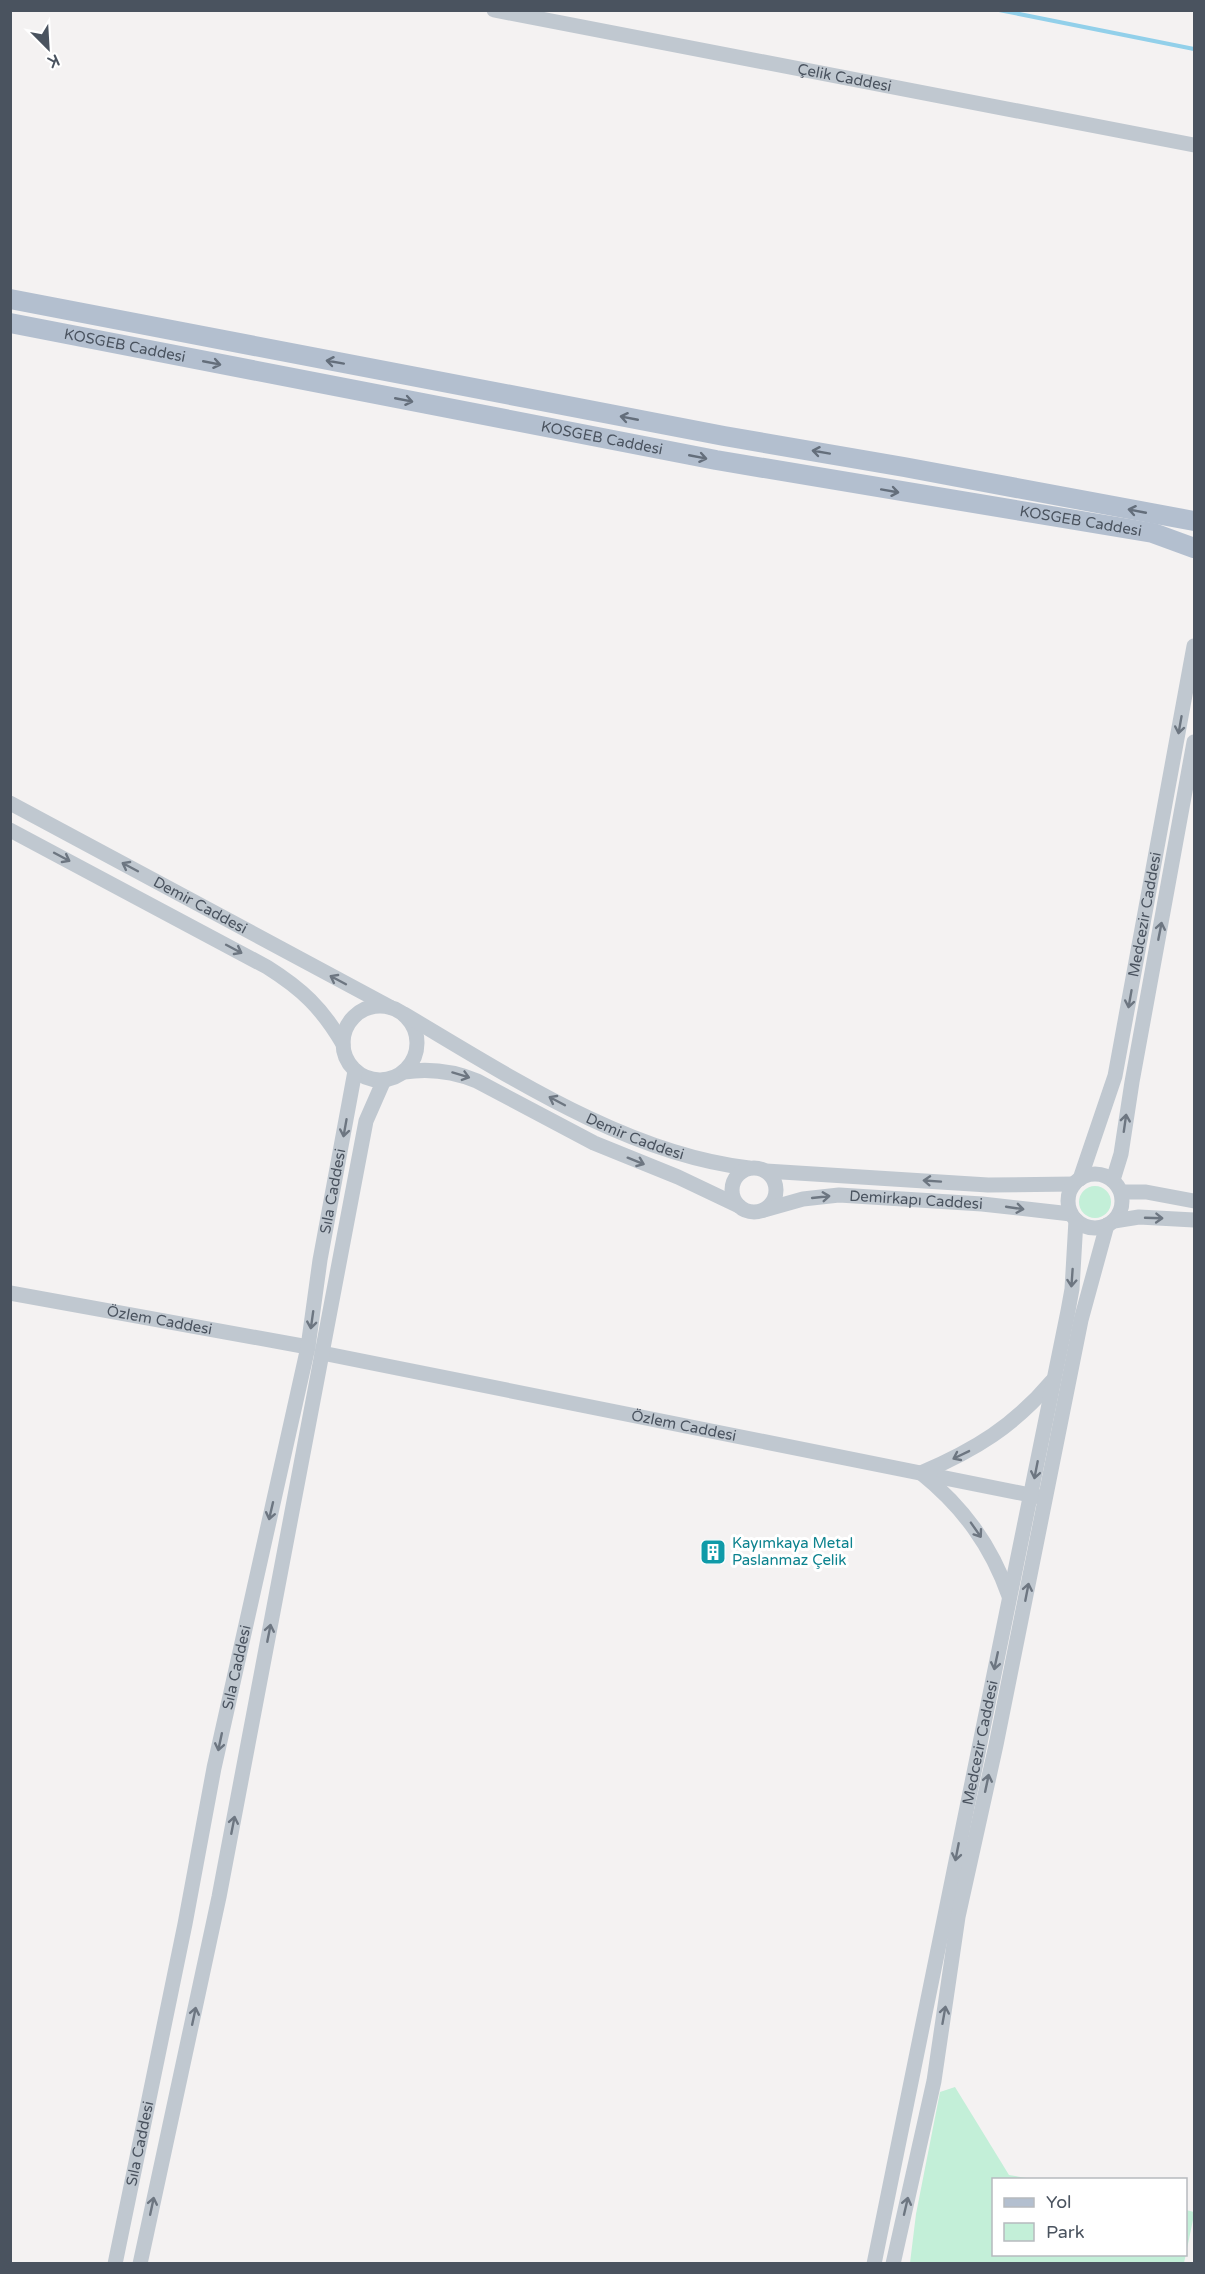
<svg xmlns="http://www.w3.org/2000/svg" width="1205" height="2274" font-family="'Varela Round',sans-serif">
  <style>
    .green { fill: #c3efd8 }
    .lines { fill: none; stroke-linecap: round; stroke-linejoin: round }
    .stream { stroke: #92d0ea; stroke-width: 4 }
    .minor { stroke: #c0c8d0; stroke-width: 15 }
    .major { stroke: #b3bfcf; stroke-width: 20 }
    .oneway { stroke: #646e7b }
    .oneway2 { stroke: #6d7681 }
    .labels { text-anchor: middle; stroke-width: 6; stroke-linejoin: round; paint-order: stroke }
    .street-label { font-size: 15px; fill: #4a535f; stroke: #fff }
    .culture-label { font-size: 15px; fill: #0d838f; stroke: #fff; text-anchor: start }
  </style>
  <rect width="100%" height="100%" fill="#f4f2f2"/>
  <g class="green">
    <circle cx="1095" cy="1202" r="16"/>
    <polygon points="955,2087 1009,2175 1032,2179 994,2180 994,2254 1186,2254 1186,2210 1194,2212 1194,2215 1184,2263 910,2263 916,2214 940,2092"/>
  </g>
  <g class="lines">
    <polyline class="stream" points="999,10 1194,49"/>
    <g class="minor">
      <path id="s1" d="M 494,10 L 1194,145"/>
      <path id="s2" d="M 10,803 L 390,1007"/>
      <path d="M 10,830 L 267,967 C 302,989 322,1008 343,1044"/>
      <circle cx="380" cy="1043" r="37"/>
      <path id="s3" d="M 404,1014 C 509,1076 627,1154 749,1168"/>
      <path d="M 404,1072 C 430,1068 453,1071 477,1081 L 594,1143 L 678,1177 L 739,1206"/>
      <circle cx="754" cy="1190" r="22"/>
      <polyline points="766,1171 988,1185 1074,1184"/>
      <circle cx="1095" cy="1201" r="27"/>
      <path id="s4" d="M 1080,1179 L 1115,1076 L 1194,646"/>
      <polyline points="1113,1180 1121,1154 1132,1082 1194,742"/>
      <polyline points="1121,1192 1146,1192 1194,1201"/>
      <path id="s5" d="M 764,1210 L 803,1199 L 839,1195 L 982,1204 L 1071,1214"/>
      <polyline points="1114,1221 1139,1217 1194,1220"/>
      <path id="s6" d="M 10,1293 L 308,1347"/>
      <path id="s7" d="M 322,1353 L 1040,1497"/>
      <path d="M 1009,1596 C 991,1545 963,1507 921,1473 C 975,1450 1014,1426 1052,1381"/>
      <path id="s8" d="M 115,2264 L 185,1924 L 214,1768 L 308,1347 L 320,1260 L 355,1071"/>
      <polyline points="140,2264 219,1897 366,1121 384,1080"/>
      <path id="s9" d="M 874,2264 L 1068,1311 L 1072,1289 L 1076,1220"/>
      <polyline points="893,2264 934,2081 958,1917 996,1745 1081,1320 1107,1225"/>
    </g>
    <g class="major">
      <polyline points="10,299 724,436 904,467 1194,521"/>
      <path id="s10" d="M 10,323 L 716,460 L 1153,533 L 1194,548"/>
    </g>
  </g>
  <defs><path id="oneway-shaft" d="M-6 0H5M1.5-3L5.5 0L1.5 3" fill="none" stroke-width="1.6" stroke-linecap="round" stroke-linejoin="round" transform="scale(1.5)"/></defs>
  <g class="oneway">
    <use href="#oneway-shaft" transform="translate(335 362) rotate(-170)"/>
    <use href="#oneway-shaft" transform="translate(212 363) rotate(11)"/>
    <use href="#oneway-shaft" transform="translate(404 400) rotate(11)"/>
    <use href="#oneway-shaft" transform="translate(629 418) rotate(-169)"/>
    <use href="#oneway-shaft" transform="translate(821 452) rotate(-170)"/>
    <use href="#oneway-shaft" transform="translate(698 457) rotate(11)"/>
    <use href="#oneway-shaft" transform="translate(890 491) rotate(10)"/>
    <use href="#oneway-shaft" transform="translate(1137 511) rotate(-169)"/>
  </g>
  <g class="oneway2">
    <use href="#oneway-shaft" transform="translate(1180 725) rotate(100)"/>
    <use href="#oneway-shaft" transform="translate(62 857) rotate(28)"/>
    <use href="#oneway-shaft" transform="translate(130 867) rotate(-152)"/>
    <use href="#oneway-shaft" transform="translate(1160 931) rotate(-79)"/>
    <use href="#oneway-shaft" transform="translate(234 949) rotate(28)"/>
    <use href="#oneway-shaft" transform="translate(338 980) rotate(-152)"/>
    <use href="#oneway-shaft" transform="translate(1130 999) rotate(100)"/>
    <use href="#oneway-shaft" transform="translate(461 1075) rotate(17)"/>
    <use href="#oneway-shaft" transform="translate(557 1101) rotate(-152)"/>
    <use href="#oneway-shaft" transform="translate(1125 1123) rotate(-82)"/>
    <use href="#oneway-shaft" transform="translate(345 1128) rotate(100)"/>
    <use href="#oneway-shaft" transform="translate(636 1161) rotate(22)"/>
    <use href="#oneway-shaft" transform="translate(932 1181) rotate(-176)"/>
    <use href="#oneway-shaft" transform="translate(821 1197) rotate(-6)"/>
    <use href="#oneway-shaft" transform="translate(1015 1208) rotate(8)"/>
    <use href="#oneway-shaft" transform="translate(1154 1218) rotate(2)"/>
    <use href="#oneway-shaft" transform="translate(1072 1278) rotate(94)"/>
    <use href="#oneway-shaft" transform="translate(312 1320) rotate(98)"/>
    <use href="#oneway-shaft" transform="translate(961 1455) rotate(154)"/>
    <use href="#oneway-shaft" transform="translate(1036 1470) rotate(101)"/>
    <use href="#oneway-shaft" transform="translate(271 1511) rotate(103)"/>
    <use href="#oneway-shaft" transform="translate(976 1530) rotate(55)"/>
    <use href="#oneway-shaft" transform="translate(1027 1592) rotate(-79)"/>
    <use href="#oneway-shaft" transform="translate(269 1633) rotate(-79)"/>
    <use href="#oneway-shaft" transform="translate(996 1661) rotate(102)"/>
    <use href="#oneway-shaft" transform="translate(220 1742) rotate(102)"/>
    <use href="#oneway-shaft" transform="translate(987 1783) rotate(-78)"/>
    <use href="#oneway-shaft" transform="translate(233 1825) rotate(-79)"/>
    <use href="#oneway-shaft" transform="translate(957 1852) rotate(101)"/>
    <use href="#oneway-shaft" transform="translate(944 2015) rotate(-80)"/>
    <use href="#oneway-shaft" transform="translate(194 2016) rotate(-78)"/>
    <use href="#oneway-shaft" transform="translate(152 2206) rotate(-78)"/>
    <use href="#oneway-shaft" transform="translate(906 2206) rotate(-77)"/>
  </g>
  <defs>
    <g id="building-square" transform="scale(1.35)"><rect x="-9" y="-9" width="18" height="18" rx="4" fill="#0f9aa8" stroke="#fff"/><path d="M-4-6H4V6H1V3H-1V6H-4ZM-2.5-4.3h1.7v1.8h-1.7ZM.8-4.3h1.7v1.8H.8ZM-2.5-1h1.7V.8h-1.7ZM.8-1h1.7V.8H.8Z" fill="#fff"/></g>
  </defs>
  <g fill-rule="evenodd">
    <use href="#building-square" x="713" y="1552"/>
  </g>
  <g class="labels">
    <g class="street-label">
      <text dy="5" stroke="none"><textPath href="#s1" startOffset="357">Çelik Caddesi</textPath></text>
      <text dy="5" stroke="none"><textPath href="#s10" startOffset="117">KOSGEB Caddesi</textPath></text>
      <text dy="5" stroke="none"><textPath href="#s10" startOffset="603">KOSGEB Caddesi</textPath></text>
      <text dy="5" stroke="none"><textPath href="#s10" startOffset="1089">KOSGEB Caddesi</textPath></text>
      <text dy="5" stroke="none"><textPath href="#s2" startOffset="216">Demir Caddesi</textPath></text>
      <text dy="5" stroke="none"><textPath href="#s4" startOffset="273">Medcezir Caddesi</textPath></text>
      <text dy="5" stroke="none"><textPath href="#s3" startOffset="262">Demir Caddesi</textPath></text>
      <text dy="5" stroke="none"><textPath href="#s8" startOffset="1095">Sıla Caddesi</textPath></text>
      <text dy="5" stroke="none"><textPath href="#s5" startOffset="154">Demirkapı Caddesi</textPath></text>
      <text dy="5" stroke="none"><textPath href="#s6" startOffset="152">Özlem Caddesi</textPath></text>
      <text dy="5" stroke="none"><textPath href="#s7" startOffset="369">Özlem Caddesi</textPath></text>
      <text dy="5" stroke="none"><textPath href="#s8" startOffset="609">Sıla Caddesi</textPath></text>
      <text dy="5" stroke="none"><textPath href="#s9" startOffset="532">Medcezir Caddesi</textPath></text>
      <text dy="5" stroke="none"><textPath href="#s8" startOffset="123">Sıla Caddesi</textPath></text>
    </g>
    <g class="culture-label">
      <text x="732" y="1548">Kayımkaya Metal<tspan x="732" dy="17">Paslanmaz Çelik</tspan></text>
    </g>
  </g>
  <rect width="1205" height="2274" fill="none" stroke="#4a535f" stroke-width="24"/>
  <rect x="992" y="2178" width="195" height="78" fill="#ffffff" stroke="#b7babf" stroke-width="1.5"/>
  <rect x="1004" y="2198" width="30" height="9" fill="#b3bfcf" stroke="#b7babf" stroke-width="1.5"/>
  <text x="1046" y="2208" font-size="18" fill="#4a535f">Yol</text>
  <rect x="1004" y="2223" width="30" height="18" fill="#c3efd8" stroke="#b7babf" stroke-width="1.5"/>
  <text x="1046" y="2238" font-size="18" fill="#4a535f">Park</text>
  <g transform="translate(48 48) rotate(156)" stroke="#ffffff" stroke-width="4.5" paint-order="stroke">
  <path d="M0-4.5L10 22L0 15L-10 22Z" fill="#4a535f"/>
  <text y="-9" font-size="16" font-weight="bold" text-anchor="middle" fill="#4a535f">K</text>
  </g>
</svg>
